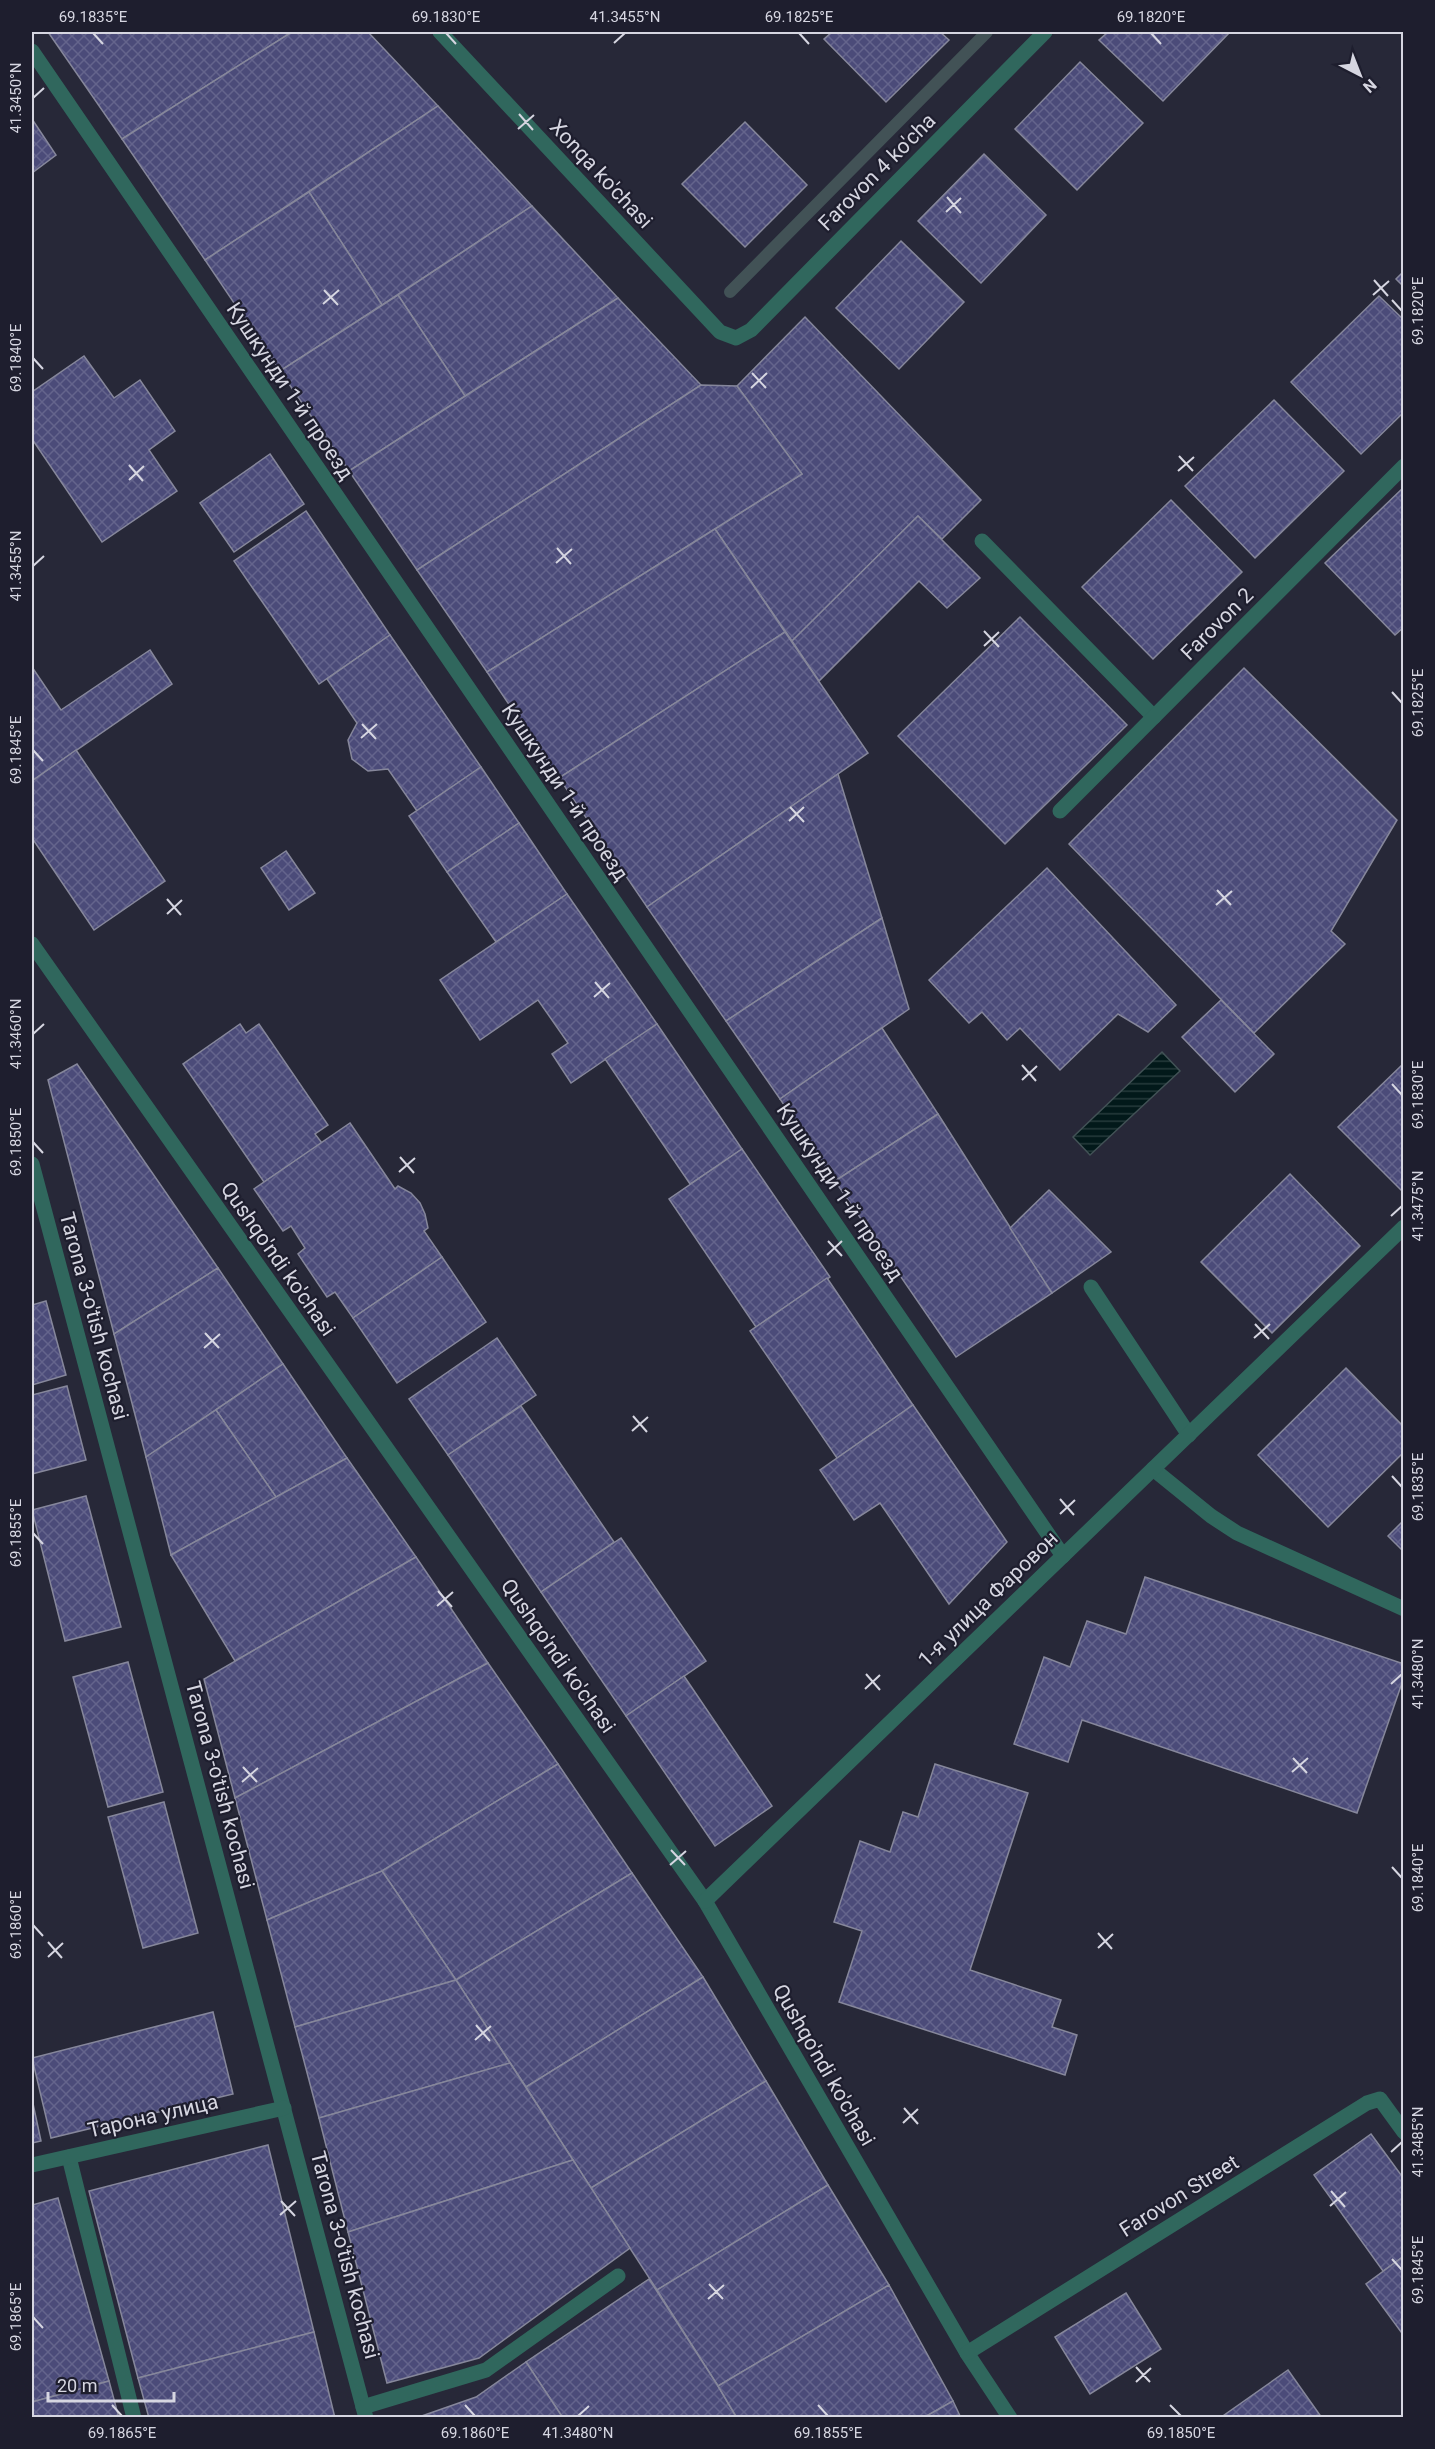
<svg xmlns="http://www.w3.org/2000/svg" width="1435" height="2449" font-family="Roboto,sans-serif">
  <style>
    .water { fill: url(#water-rules); stroke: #425256; stroke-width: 1.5 }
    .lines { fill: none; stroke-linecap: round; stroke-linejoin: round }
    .stream { stroke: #425256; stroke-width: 12 }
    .building { fill: url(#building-cross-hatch); stroke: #86879b; stroke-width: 1.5 }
    .minor { stroke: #30675d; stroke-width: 15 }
    .ticks { fill: none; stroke: #d6d6e1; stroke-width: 2 }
    .labels { text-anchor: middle; stroke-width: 4.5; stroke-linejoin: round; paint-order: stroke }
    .street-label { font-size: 21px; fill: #d6d6e1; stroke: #1e1e2e }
    .neatline { fill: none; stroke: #d6d6e1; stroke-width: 2 }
    .ticks-label { font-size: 15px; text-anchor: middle; fill: #d6d6e1 }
  </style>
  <defs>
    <pattern id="water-rules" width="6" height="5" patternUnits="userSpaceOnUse" patternTransform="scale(1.5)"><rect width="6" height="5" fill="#02191a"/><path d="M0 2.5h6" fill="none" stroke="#263a3b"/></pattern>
    <pattern id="building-cross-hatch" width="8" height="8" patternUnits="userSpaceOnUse" patternTransform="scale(1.5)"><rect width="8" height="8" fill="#4b4b79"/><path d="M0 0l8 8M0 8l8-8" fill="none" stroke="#64648c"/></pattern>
  </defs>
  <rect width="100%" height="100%" fill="#272838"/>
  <polygon class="water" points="1162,1052 1180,1071 1090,1155 1073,1137"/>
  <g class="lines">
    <polyline class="stream" points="730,292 987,32"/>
  </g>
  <g class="building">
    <polygon points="48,32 292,32 122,139"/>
    <polygon points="292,32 368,32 438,106 205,260 122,139"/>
    <polygon points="832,32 940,32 949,40 886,102 824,39"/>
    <polygon points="1108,32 1225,32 1228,34 1163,101 1099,40"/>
    <polygon points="1080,62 1143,123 1077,190 1015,129"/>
    <polygon points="438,106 532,206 382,305 309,192"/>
    <polygon points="32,119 56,155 32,173"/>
    <polygon points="745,122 807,185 745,247 682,184"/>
    <polygon points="984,154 1046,215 981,283 918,221"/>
    <polygon points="309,192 382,305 280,371 205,260"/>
    <polygon points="532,206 618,298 465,396 398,295"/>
    <polygon points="901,241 964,302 899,369 836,308"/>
    <polygon points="1404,271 1404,287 1396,279"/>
    <polygon points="398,295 465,396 349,471 280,371"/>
    <polygon points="1379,296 1404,320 1404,412 1361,454 1291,382"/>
    <polygon points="618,298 701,385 417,570 349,471"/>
    <polygon points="805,317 981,500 942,539 918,516 792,641 715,529 802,474 737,386"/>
    <polygon points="84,356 114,398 140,380 175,431 149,450 177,491 102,542 32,439 32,392"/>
    <polygon points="701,385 737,386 802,474 487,672 417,570"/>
    <polygon points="1274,400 1344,471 1255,558 1185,486"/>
    <polygon points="270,454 304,504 234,552 200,503"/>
    <polygon points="1404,487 1404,627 1395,635 1325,563"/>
    <polygon points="1171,500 1242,572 1153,659 1082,587"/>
    <polygon points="306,511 390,635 319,684 234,561"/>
    <polygon points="918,516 980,578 947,608 919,581 819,681 792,641"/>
    <polygon points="715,529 785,632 559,778 487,672"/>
    <polygon points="1020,617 1127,725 1005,844 898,736"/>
    <polygon points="785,632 868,753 647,907 559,778"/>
    <polygon points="390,635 481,767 417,811 388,769 368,771 352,759 348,740 357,723 327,679"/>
    <polygon points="150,650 172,684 32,781 32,667 61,710"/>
    <polygon points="1244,668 1397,820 1331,931 1345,944 1254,1033 1069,844"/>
    <polygon points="76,750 165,881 94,930 32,838 32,781"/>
    <polygon points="481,767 519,823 447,872 409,816"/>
    <polygon points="838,774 882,918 726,1021 647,907"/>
    <polygon points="519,823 567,894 496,942 447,872"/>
    <polygon points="286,851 315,893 289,910 261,868"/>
    <polygon points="1047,868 1176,1005 1148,1032 1118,1014 1060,1070 1020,1028 1007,1040 982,1012 969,1023 929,980"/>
    <polygon points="567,894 657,1024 571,1083 552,1054 568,1043 538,1000 480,1040 440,980"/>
    <polygon points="882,918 909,1009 780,1099 726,1021"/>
    <polygon points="1221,1000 1274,1054 1235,1092 1182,1037"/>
    <polygon points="240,1024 246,1033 259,1024 328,1125 315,1134 322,1143 264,1182 183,1064"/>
    <polygon points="657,1024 742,1149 690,1184 605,1059"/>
    <polygon points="882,1028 938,1114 835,1181 780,1099"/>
    <polygon points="1404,1063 1404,1193 1338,1127"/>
    <polygon points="77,1064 218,1268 114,1334 48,1080"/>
    <polygon points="938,1114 1052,1293 956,1357 835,1181"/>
    <polygon points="350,1123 395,1189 398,1186 411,1193 420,1203 425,1214 428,1228 424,1231 442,1257 353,1318 335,1292 327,1297 298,1254 305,1248 291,1226 283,1231 254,1189"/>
    <polygon points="742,1149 830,1277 756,1327 669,1199"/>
    <polygon points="1290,1174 1360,1246 1272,1333 1201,1262"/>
    <polygon points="1049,1190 1111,1252 1052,1293 1010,1228"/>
    <polygon points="442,1257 486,1322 397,1383 353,1318"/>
    <polygon points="218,1268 283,1364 146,1457 114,1334"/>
    <polygon points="827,1278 913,1405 837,1458 750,1331"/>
    <polygon points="46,1301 66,1375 32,1385 32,1305"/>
    <polygon points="497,1338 536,1395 448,1455 409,1399"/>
    <polygon points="283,1364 347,1458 276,1497 216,1410"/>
    <polygon points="1346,1368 1404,1427 1404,1452 1328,1527 1258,1455"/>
    <polygon points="67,1386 86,1460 32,1474 32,1395"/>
    <polygon points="913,1405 1007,1542 949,1604 880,1503 854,1520 820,1470"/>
    <polygon points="521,1406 614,1542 541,1592 448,1455"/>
    <polygon points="216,1410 276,1497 171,1555 146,1457"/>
    <polygon points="347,1458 416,1557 235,1661 171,1555"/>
    <polygon points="86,1496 121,1627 65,1641 32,1510"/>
    <polygon points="1404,1520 1404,1552 1388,1536"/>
    <polygon points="621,1538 706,1661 626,1716 541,1592"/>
    <polygon points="416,1557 488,1663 235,1798 204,1679"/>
    <polygon points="1145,1577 1404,1664 1404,1677 1357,1813 1082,1720 1068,1762 1014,1744 1044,1657 1070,1667 1087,1621 1126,1634"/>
    <polygon points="128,1662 163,1792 108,1807 73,1677"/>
    <polygon points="488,1663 558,1764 382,1871 267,1920 235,1798"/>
    <polygon points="684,1676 772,1806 715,1846 626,1716"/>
    <polygon points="558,1764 632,1873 456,1980 382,1871"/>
    <polygon points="935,1764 1028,1793 970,1970 1061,2000 1052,2027 1077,2035 1065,2075 839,2002 862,1931 834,1922 860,1841 890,1852 903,1812 918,1817"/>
    <polygon points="164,1802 198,1933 143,1948 108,1817"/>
    <polygon points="382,1871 456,1980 295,2027 267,1920"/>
    <polygon points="632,1873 703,1977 526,2087 456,1980"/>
    <polygon points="703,1977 766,2081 591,2188 526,2087"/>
    <polygon points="456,1980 510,2063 319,2118 295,2027"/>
    <polygon points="213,2012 233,2094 51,2138 32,2058"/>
    <polygon points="510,2063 573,2160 348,2232 319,2118"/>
    <polygon points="766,2081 828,2185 657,2290 591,2188"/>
    <polygon points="32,2099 41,2141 32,2143"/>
    <polygon points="1371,2134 1404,2179 1404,2256 1383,2271 1314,2175"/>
    <polygon points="268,2145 314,2332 138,2378 89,2191"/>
    <polygon points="573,2160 630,2248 479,2358 387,2383 348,2232"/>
    <polygon points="828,2185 889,2285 718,2386 657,2290"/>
    <polygon points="58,2198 109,2381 32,2402 32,2205"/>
    <polygon points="1404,2256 1404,2336 1366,2284"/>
    <polygon points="649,2279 718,2386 737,2418 563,2418 526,2362"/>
    <polygon points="889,2285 953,2401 923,2418 737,2418 718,2386"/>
    <polygon points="1126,2293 1161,2349 1090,2394 1055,2337"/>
    <polygon points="314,2332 335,2418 149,2418 138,2378"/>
    <polygon points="526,2362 563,2418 416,2418 476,2397"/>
    <polygon points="1288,2370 1322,2418 1220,2418"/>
    <polygon points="109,2381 119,2418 32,2418 32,2402"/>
    <polygon points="953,2401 961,2418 923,2418"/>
  </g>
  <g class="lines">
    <g class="minor">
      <polyline points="440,32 720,332 736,338 751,330 1045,32"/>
      <polyline points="32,51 1063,1556"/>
      <polyline points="982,541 1154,717"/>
      <polyline points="1060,811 1404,466"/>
      <polyline points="32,944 705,1901 967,2353 1010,2418"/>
      <polyline points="32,1164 366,2418"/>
      <polyline points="1091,1287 1189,1435"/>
      <polyline points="1153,1469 1211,1516 1237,1533 1404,1609"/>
      <polyline points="705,1901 1404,1227"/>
      <polyline points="69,2157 134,2418"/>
      <polyline points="32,2165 284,2108"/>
      <polyline points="967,2353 1367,2103 1380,2099 1404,2132"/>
      <polyline points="363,2407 486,2370 618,2276"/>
    </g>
  </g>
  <path class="ticks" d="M 93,33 L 103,44M 446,33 L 456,44M 799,33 L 809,44M 1151,33 L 1161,44M 614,43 L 625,33M 33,98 L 44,88M 519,114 L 533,130M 518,129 L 534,115M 947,197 L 961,213M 946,212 L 961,198M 1374,280 L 1388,296M 324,290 L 338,305M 1373,295 L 1389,281M 1392,300 L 1402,311M 323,304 L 339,290M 33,358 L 43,369M 752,373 L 766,388M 751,388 L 767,373M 1179,456 L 1193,471M 129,465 L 143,481M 1178,471 L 1194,457M 129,480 L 144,466M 557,548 L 571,564M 556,563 L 572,549M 33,566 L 44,556M 984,631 L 999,647M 984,646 L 999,632M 1392,692 L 1402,703M 362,724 L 376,739M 361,738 L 377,724M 33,750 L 43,761M 790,807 L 804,822M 789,821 L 804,807M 1217,890 L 1231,905M 167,899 L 181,915M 1216,905 L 1232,891M 167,914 L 182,900M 595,982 L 609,998M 594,997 L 610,983M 33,1034 L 44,1024M 1022,1065 L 1036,1081M 1022,1080 L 1037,1066M 1392,1084 L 1402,1095M 33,1142 L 43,1153M 400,1157 L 414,1173M 399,1172 L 415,1158M 1391,1216 L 1402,1206M 828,1241 L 842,1256M 827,1255 L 842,1241M 1255,1324 L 1269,1339M 205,1333 L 219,1348M 1254,1338 L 1270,1324M 204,1348 L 220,1334M 633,1416 L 647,1432M 632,1431 L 648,1417M 1392,1476 L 1402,1487M 1060,1499 L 1074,1515M 1060,1514 L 1075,1500M 33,1533 L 43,1544M 438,1591 L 452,1607M 437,1606 L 453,1592M 866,1674 L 880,1690M 1391,1684 L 1402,1674M 865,1689 L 880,1675M 1293,1758 L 1307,1773M 243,1767 L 257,1782M 1292,1772 L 1308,1758M 242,1782 L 258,1768M 671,1850 L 685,1865M 670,1865 L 686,1851M 1392,1867 L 1402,1878M 33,1925 L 43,1936M 1098,1933 L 1112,1949M 48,1942 L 62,1958M 1098,1948 L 1113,1934M 48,1957 L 63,1943M 476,2025 L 490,2041M 475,2040 L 491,2026M 904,2108 L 918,2124M 903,2123 L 918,2109M 1391,2152 L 1402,2142M 1331,2191 L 1345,2207M 281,2201 L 295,2216M 1330,2206 L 1346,2192M 280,2215 L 296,2201M 1392,2259 L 1402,2270M 709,2284 L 723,2299M 708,2299 L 724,2285M 33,2317 L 43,2328M 1136,2367 L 1150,2382M 1136,2382 L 1151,2368M 112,2405 L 122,2416M 465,2405 L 475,2416M 818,2405 L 828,2416M 1170,2405 L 1181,2416M 578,2416 L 589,2406"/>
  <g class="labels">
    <g class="street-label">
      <text transform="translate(877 172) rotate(-45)" y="7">Farovon 4 ko'cha</text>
      <text transform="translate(601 174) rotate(47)" y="7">Xonqa ko'chasi</text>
      <text transform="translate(290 391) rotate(56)" y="7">Кушкунди 1-й проезд</text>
      <text transform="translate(1217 624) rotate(-45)" y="7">Farovon 2</text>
      <text transform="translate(565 792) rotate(56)" y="7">Кушкунди 1-й проезд</text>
      <text transform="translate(840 1192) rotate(56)" y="7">Кушкунди 1-й проезд</text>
      <text transform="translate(278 1259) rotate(55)" y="7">Qushqo'ndi ko'chasi</text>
      <text transform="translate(94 1316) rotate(75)" y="7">Tarona 3-o'tish kochasi</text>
      <text transform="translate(988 1599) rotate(-44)" y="7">1-я улица Фаровон</text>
      <text transform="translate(558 1656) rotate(55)" y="7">Qushqo'ndi ko'chasi</text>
      <text transform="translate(220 1785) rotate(75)" y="7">Tarona 3-o'tish kochasi</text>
      <text transform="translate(824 2065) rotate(60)" y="7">Qushqo'ndi ko'chasi</text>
      <text transform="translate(153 2116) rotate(-13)" y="7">Тарона улица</text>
      <text transform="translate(1179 2196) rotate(-32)" y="7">Farovon Street</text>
      <text transform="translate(345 2255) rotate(75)" y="7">Tarona 3-o'tish kochasi</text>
    </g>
  </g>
  <rect width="1435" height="2449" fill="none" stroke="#1e1e2e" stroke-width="66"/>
  <g transform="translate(1360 75) rotate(138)" stroke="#1e1e2e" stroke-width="4.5" paint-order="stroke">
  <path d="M0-4.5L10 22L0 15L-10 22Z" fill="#d6d6e1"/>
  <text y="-9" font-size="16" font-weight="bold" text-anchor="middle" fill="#d6d6e1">N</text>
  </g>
  <path d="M48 2392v9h126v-9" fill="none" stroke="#d6d6e1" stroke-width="3"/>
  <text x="57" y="2392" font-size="18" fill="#d6d6e1" stroke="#1e1e2e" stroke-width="4.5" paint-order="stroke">20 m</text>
  <rect x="33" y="33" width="1369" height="2383" class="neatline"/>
  <g class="ticks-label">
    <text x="93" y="22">69.1835°E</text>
    <text x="446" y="22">69.1830°E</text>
    <text x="625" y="22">41.3455°N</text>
    <text x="799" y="22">69.1825°E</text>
    <text x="1151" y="22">69.1820°E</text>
    <text transform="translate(16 98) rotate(-90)" y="5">41.3450°N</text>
    <text transform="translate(1418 311) rotate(-90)" y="5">69.1820°E</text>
    <text transform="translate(16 358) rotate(-90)" y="5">69.1840°E</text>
    <text transform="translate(16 566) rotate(-90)" y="5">41.3455°N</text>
    <text transform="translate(1418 703) rotate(-90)" y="5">69.1825°E</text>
    <text transform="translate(16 750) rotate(-90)" y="5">69.1845°E</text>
    <text transform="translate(16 1034) rotate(-90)" y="5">41.3460°N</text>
    <text transform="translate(1418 1095) rotate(-90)" y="5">69.1830°E</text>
    <text transform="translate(16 1142) rotate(-90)" y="5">69.1850°E</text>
    <text transform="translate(1418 1206) rotate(-90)" y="5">41.3475°N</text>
    <text transform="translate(1418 1487) rotate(-90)" y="5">69.1835°E</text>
    <text transform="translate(16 1533) rotate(-90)" y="5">69.1855°E</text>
    <text transform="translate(1418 1674) rotate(-90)" y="5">41.3480°N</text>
    <text transform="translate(1418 1878) rotate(-90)" y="5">69.1840°E</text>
    <text transform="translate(16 1925) rotate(-90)" y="5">69.1860°E</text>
    <text transform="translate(1418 2142) rotate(-90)" y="5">41.3485°N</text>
    <text transform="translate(1418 2270) rotate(-90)" y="5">69.1845°E</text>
    <text transform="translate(16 2317) rotate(-90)" y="5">69.1865°E</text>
    <text x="122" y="2438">69.1865°E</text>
    <text x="475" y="2438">69.1860°E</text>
    <text x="578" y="2438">41.3480°N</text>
    <text x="828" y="2438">69.1855°E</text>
    <text x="1181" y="2438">69.1850°E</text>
  </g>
</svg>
